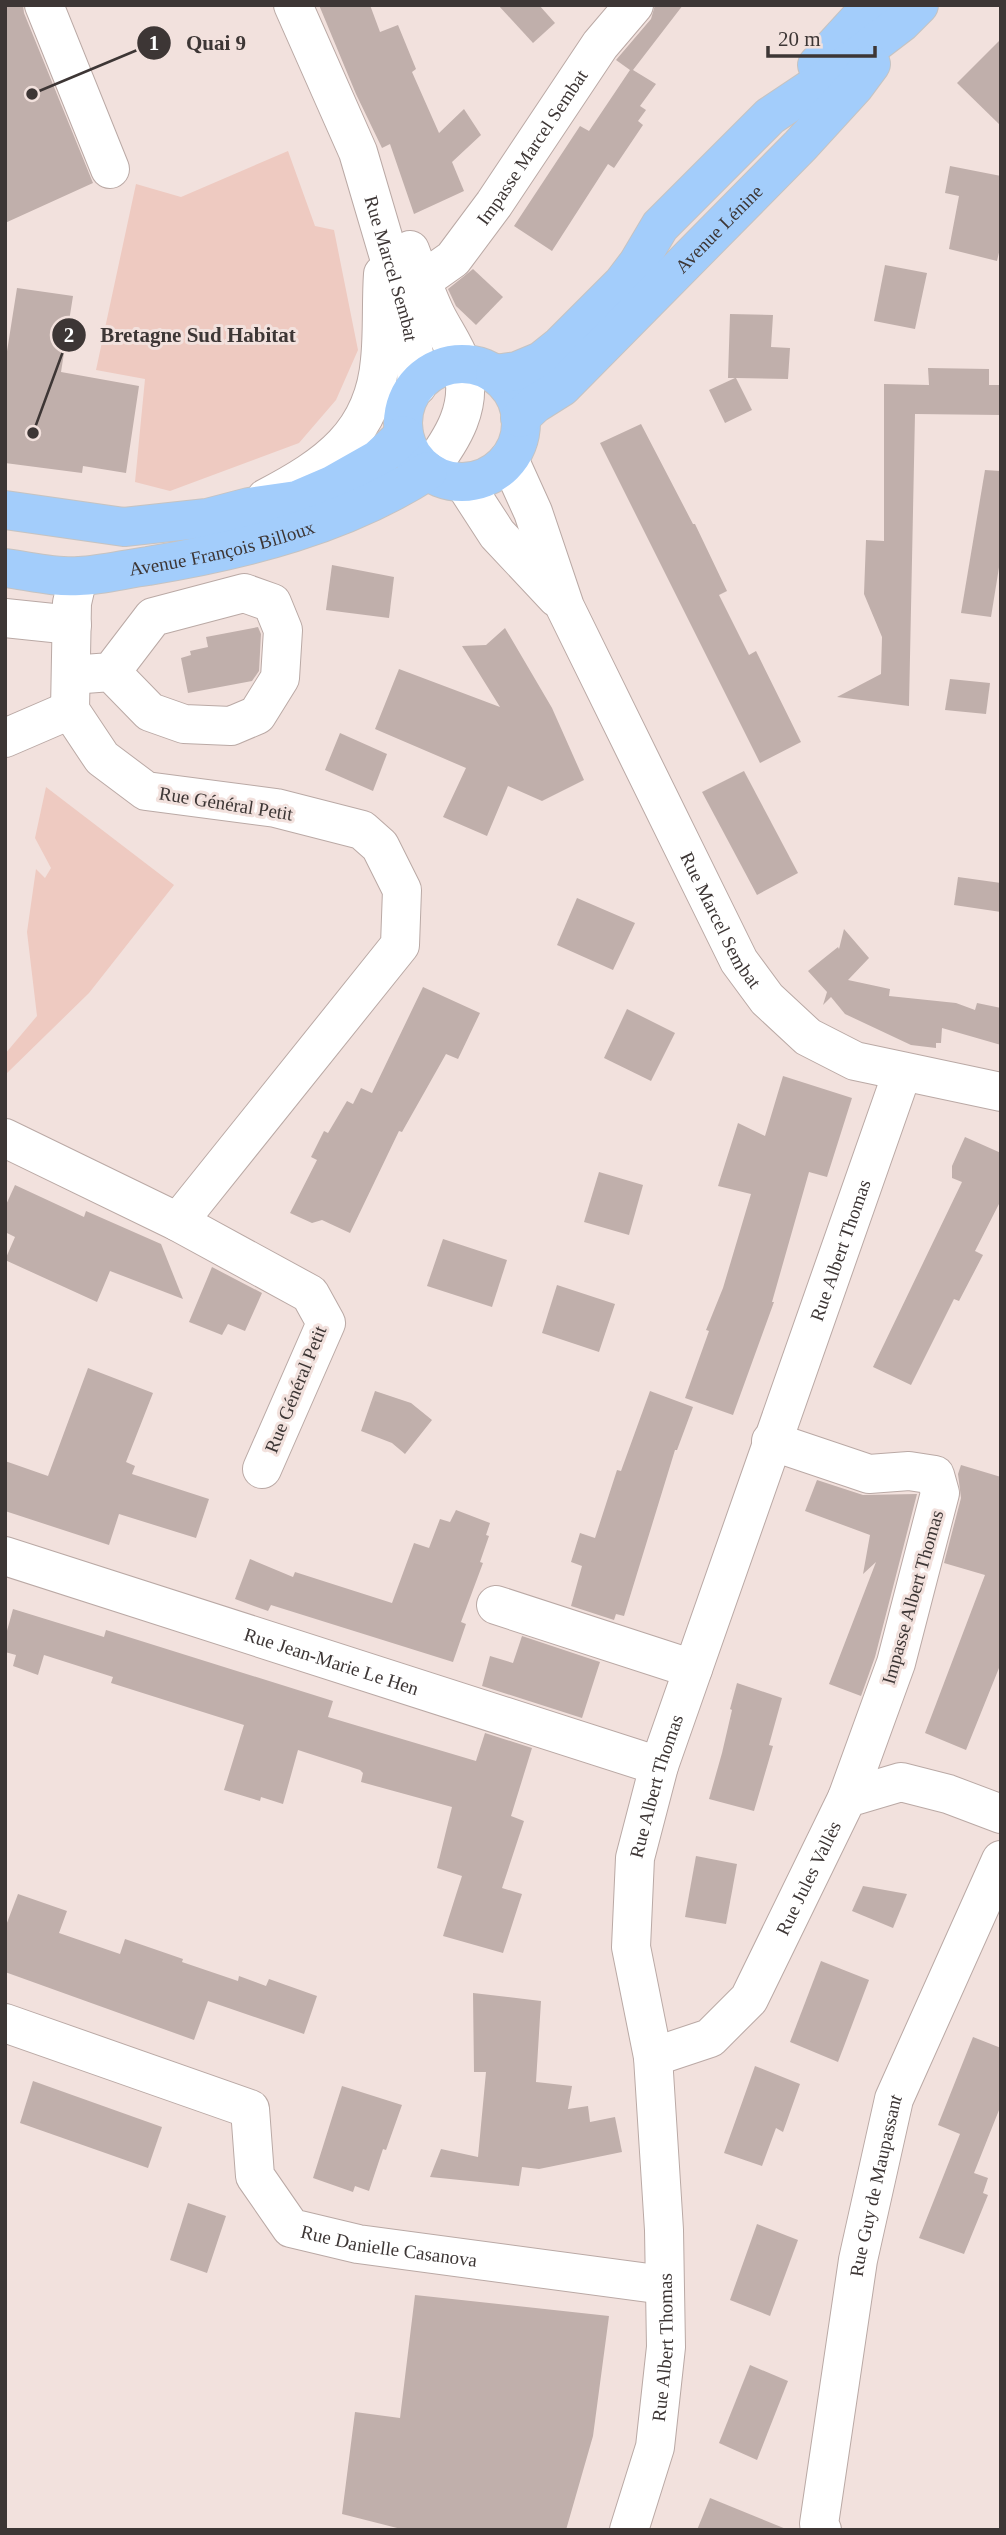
<svg xmlns="http://www.w3.org/2000/svg" width="1006" height="2535" font-family="'Times New Roman',serif">
  <style>
    .green { fill: #eecac1 }
    .building { fill: #c0afab }
    .lines { fill: none; stroke-linecap: round; stroke-linejoin: round }
    .minor-casing { stroke: #baa9a5; stroke-width: 40 }
    .major-casing { stroke: #c5c3c2; stroke-width: 40 }
    .minor { stroke: #fff; stroke-width: 38 }
    .major { stroke: #a3cdfb; stroke-width: 38 }
    .labels { text-anchor: middle; stroke-width: 6; stroke-linejoin: round; paint-order: stroke }
    .street-label { font-size: 19px; fill: #3d3635; stroke: #f2e1dd }
    .leader { fill: none; stroke: #3d3635; stroke-width: 2.5 }
    .callout-dot { fill: #3d3635; stroke: #f2e1dd; stroke-width: 2.5 }
    .mark-label { font-size: 21px; text-anchor: middle; font-weight: bold; fill: #fff }
    .callout-label { font-size: 21px; text-anchor: middle; font-weight: bold; fill: #3d3635; stroke: #f2e1dd; stroke-width: 6; stroke-linejoin: round; paint-order: stroke }
  </style>
  <rect width="100%" height="100%" fill="#f2e1dd"/>
  <g class="green">
    <polygon points="288,151 315,226 334,230 358,350 336,400 299,443 170,491 135,482 145,379 96,370 136,184 181,197"/>
    <polygon points="46,787 174,885 89,993 5,1075 5,1054 37,1016 27,932 36,869 45,878 51,868 35,838"/>
  </g>
  <g class="building">
    <polygon points="5,5 23,5 24,13 93,183 5,223"/>
    <polygon points="319,5 370,5 380,32 398,25 416,69 412,72 439,133 464,109 481,135 452,162 464,191 414,214 390,144 382,148 356,94"/>
    <polygon points="498,5 539,5 555,23 533,43"/>
    <polygon points="655,5 683,5 633,70 656,84 640,106 646,110 638,121 643,125 614,168 608,164 552,251 514,226 580,126 589,131 630,70 616,60 651,19"/>
    <polygon points="1001,39 1001,126 957,83"/>
    <polygon points="950,166 1001,176 1001,244 997,261 949,249 959,196 945,193"/>
    <polygon points="885,265 927,273 915,329 874,321"/>
    <polygon points="473,269 503,297 476,325 456,306 448,289"/>
    <polygon points="17,288 73,296 61,372 139,386 126,473 83,466 82,473 5,463 5,364"/>
    <polygon points="730,314 773,315 771,347 790,348 788,379 736,378 752,410 725,423 709,390 735,378 728,378"/>
    <polygon points="928,368 989,369 989,385 1000,385 1000,415 915,414 909,706 837,697 881,674 882,637 864,594 866,540 884,541 884,384 929,385"/>
    <polygon points="641,424 693,524 695,524 727,591 719,595 749,655 756,651 801,742 760,763 600,443"/>
    <polygon points="985,470 1001,471 1001,555 991,617 961,613"/>
    <polygon points="332,565 394,577 389,618 326,610"/>
    <polygon points="258,627 261,634 259,671 252,681 188,693 181,658 191,655 190,651 208,647 206,637"/>
    <polygon points="505,628 552,708 584,780 542,801 508,786 487,836 443,817 466,768 375,729 399,669 500,707 462,646 486,645"/>
    <polygon points="950,679 990,683 986,714 945,710"/>
    <polygon points="340,733 387,754 373,791 325,770"/>
    <polygon points="744,771 798,873 757,895 702,792"/>
    <polygon points="958,877 1001,883 1001,912 954,905"/>
    <polygon points="577,898 635,923 613,970 557,945"/>
    <polygon points="844,929 869,958 848,980 890,989 889,996 956,1003 975,1010 977,1003 1001,1008 1001,1045 942,1028 941,1043 936,1043 936,1048 911,1045 845,1014 831,997 823,1005 827,992 808,971 838,947 839,949"/>
    <polygon points="423,987 480,1013 458,1059 446,1054 402,1132 399,1131 350,1233 322,1220 312,1223 290,1213 317,1160 311,1157 324,1131 328,1133 347,1101 353,1104 361,1088 372,1093"/>
    <polygon points="627,1009 675,1033 651,1081 604,1058"/>
    <polygon points="783,1076 852,1098 827,1177 809,1172 772,1302 774,1302 733,1415 685,1398 709,1331 706,1330 723,1288 751,1194 718,1186 738,1123 765,1136"/>
    <polygon points="965,1137 1001,1153 1001,1200 975,1251 983,1255 959,1301 954,1299 911,1385 873,1367 962,1182 952,1178 952,1166"/>
    <polygon points="599,1172 643,1185 629,1235 584,1222"/>
    <polygon points="15,1185 84,1217 86,1211 161,1244 183,1299 110,1271 97,1302 5,1260 15,1237 5,1232 5,1207"/>
    <polygon points="443,1239 507,1260 492,1307 427,1286"/>
    <polygon points="212,1267 262,1293 245,1331 228,1324 222,1335 189,1322"/>
    <polygon points="557,1285 615,1304 599,1352 542,1333"/>
    <polygon points="88,1368 153,1393 126,1462 135,1466 132,1474 209,1499 196,1538 119,1514 109,1545 5,1511 5,1461 48,1476"/>
    <polygon points="375,1391 411,1403 432,1420 405,1454 392,1443 361,1431"/>
    <polygon points="650,1391 693,1407 677,1450 675,1450 624,1616 616,1614 614,1620 571,1606 582,1566 571,1562 580,1533 595,1538 617,1470 621,1471"/>
    <polygon points="961,1465 1001,1477 1001,1663 966,1750 925,1733 985,1575 944,1563 961,1498 958,1474"/>
    <polygon points="817,1480 863,1495 917,1494 875,1657 861,1696 829,1684 876,1562 863,1574 870,1535 805,1511"/>
    <polygon points="456,1510 490,1523 486,1535 489,1536 480,1562 483,1563 461,1622 466,1624 453,1662 271,1605 268,1611 235,1599 250,1559 293,1577 295,1572 392,1603 414,1543 429,1548 440,1519 450,1522"/>
    <polygon points="13,1609 104,1637 106,1630 333,1701 328,1717 476,1761 485,1733 532,1748 511,1816 524,1821 502,1888 522,1894 503,1953 443,1936 462,1876 437,1868 452,1807 361,1782 363,1773 360,1770 298,1750 283,1804 261,1797 260,1801 224,1790 244,1725 111,1683 113,1677 44,1655 38,1675 13,1666 16,1655 5,1652 5,1638"/>
    <polygon points="522,1636 600,1662 582,1718 482,1686 490,1656 513,1663"/>
    <polygon points="737,1683 782,1698 769,1745 773,1746 754,1811 709,1799 722,1753 732,1710 730,1709"/>
    <polygon points="696,1856 737,1864 726,1924 685,1917"/>
    <polygon points="863,1886 907,1894 893,1928 852,1911"/>
    <polygon points="18,1894 67,1911 59,1933 120,1954 125,1939 183,1959 182,1962 238,1981 239,1976 266,1986 269,1979 317,1996 304,2034 208,2001 194,2040 5,1972 5,1928"/>
    <polygon points="821,1961 869,1980 838,2062 790,2042"/>
    <polygon points="473,1993 541,2001 536,2082 572,2086 568,2109 588,2106 590,2122 615,2117 622,2152 539,2169 522,2167 519,2186 430,2177 441,2149 478,2157 486,2072 474,2072"/>
    <polygon points="973,2037 1001,2048 1001,2105 974,2173 988,2178 983,2193 988,2195 964,2254 919,2238 960,2134 938,2125"/>
    <polygon points="755,2066 800,2084 783,2132 776,2128 762,2166 724,2153"/>
    <polygon points="33,2081 162,2127 148,2168 20,2123"/>
    <polygon points="342,2086 402,2105 386,2150 383,2149 369,2191 355,2186 353,2192 313,2178"/>
    <polygon points="188,2203 226,2216 207,2273 170,2260"/>
    <polygon points="757,2224 798,2240 770,2316 730,2300"/>
    <polygon points="415,2295 609,2316 593,2436 566,2530 405,2530 342,2514 355,2412 400,2418"/>
    <polygon points="750,2365 788,2381 757,2460 719,2443"/>
    <polygon points="710,2498 786,2529 786,2530 697,2530"/>
  </g>
  <g class="lines">
    <g class="minor-casing">
      <g id="minor">
        <polyline points="44,5 110,169"/>
        <path id="s1" d="M 293,5 L 358,152 L 409,325 L 415,360 L 417,386"/>
        <path d="M 410,250 C 418,271 426,294 436,315 C 444,331 455,346 461,363 C 475,405 452,440 428,471"/>
        <path id="s2" d="M 422,281 L 453,259 L 494,204 L 600,45 L 634,5"/>
        <path id="s3" d="M 509,459 L 533,512 L 565,607 L 739,961 L 767,999 L 808,1037 L 855,1061 L 1001,1092"/>
        <polyline points="464,483 497,534 557,598"/>
        <path d="M 266,498 C 327,466 374,434 380,360 C 383,332 381,302 383,274"/>
        <polyline points="5,618 72,625"/>
        <polyline points="71,675 111,672 153,617 244,593 272,603 283,630 280,678 257,715 231,726 184,724 150,712 111,672"/>
        <polyline points="5,738 70,710"/>
        <polyline points="5,1138 178,1222 400,945 402,890 380,846 362,830 276,808 146,791 102,758 70,710 72,603 78,577"/>
        <polyline points="178,1222 310,1294 326,1323 262,1469"/>
        <polyline points="771,1441 869,1474 909,1471 935,1475 940,1493 896,1663 847,1798"/>
        <path id="s4" d="M 5,1556 L 659,1766"/>
        <polyline points="496,1605 693,1669"/>
        <path id="s5" d="M 5,2023 L 250,2109 L 255,2176 L 291,2228 L 358,2244 L 664,2285"/>
        <path id="s6" d="M 653,2057 L 710,2038 L 749,1999 L 847,1798 L 901,1782 L 948,1794 L 1001,1814"/>
        <path id="s7" d="M 629,2530 L 655,2447 L 666,2347 L 664,2230 L 653,2057 L 631,1947 L 635,1858 L 659,1766 L 902,1073"/>
        <path id="s8" d="M 822,2530 L 819,2524 L 858,2260 L 894,2099 L 1001,1860"/>
      </g>
    </g>
    <g class="major-casing">
      <g id="major">
        <polyline points="817,65 872,5"/>
        <circle cx="462" cy="423" r="59"/>
        <polyline points="495,374 517,371 541,361 561,345 622,284 638,263 660,226 770,116 842,68 901,23 919,5"/>
        <path id="s9" d="M 520,418 L 535,404 L 562,387 L 800,146 L 854,87 L 871,64"/>
        <polyline points="5,510 124,527 207,518 249,507 297,500 332,485 378,459 404,435"/>
        <path id="s10" d="M 5,568 C 29,571 56,578 79,576 C 102,575 125,569 148,566 C 245,550 344,525 428,471"/>
      </g>
    </g>
    <use href="#minor" class="minor"/>
    <use href="#major" class="major"/>
  </g>
  <g class="labels">
    <g class="street-label">
      <text dy="7" stroke="none"><textPath href="#s2" startOffset="175">Impasse Marcel Sembat</textPath></text>
      <text dy="7" stroke="none"><textPath href="#s9" startOffset="275">Avenue Lénine</textPath></text>
      <text dy="7" stroke="none"><textPath href="#s1" startOffset="282">Rue Marcel Sembat</textPath></text>
      <text dy="7" stroke="none"><textPath href="#s10" startOffset="220">Avenue François Billoux</textPath></text>
      <text transform="translate(226 803) rotate(9)" y="7">Rue Général Petit</text>
      <text dy="7" stroke="none"><textPath href="#s3" startOffset="508">Rue Marcel Sembat</textPath></text>
      <text dy="7" stroke="none"><textPath href="#s7" startOffset="1321">Rue Albert Thomas</textPath></text>
      <text transform="translate(295 1389) rotate(-68)" y="7">Rue Général Petit</text>
      <text transform="translate(912 1597) rotate(-74)" y="7">Impasse Albert Thomas</text>
      <text dy="7" stroke="none"><textPath href="#s4" startOffset="343">Rue Jean-Marie Le Hen</textPath></text>
      <text dy="7" stroke="none"><textPath href="#s7" startOffset="754">Rue Albert Thomas</textPath></text>
      <text dy="7" stroke="none"><textPath href="#s6" startOffset="250">Rue Jules Vallès</textPath></text>
      <text dy="7" stroke="none"><textPath href="#s8" startOffset="350">Rue Guy de Maupassant</textPath></text>
      <text dy="7" stroke="none"><textPath href="#s5" startOffset="490">Rue Danielle Casanova</textPath></text>
      <text dy="7" stroke="none"><textPath href="#s7" startOffset="187">Rue Albert Thomas</textPath></text>
    </g>
  </g>
  <path class="leader" d="M32 94L154 43M33 433L69 335"/>
  <g class="callout-dot">
    <circle cx="32" cy="94" r="7"/>
    <circle cx="33" cy="433" r="7"/>
    <circle cx="154" cy="43" r="18"/>
    <circle cx="69" cy="335" r="18"/>
  </g>
  <g class="mark-label">
    <text x="154" y="50">1</text>
    <text x="69" y="342">2</text>
  </g>
  <g class="callout-label">
    <text x="216" y="50">Quai 9</text>
    <text x="198" y="342">Bretagne Sud Habitat</text>
  </g>
  <rect width="1006" height="2535" fill="none" stroke="#3d3635" stroke-width="14"/>
  <path d="M768 46v10h107v-10" fill="none" stroke="#3d3635" stroke-width="3.5"/>
  <text x="778" y="46" font-size="21" fill="#3d3635" stroke="#f2e1dd" stroke-width="5" paint-order="stroke">20 m</text>
</svg>
